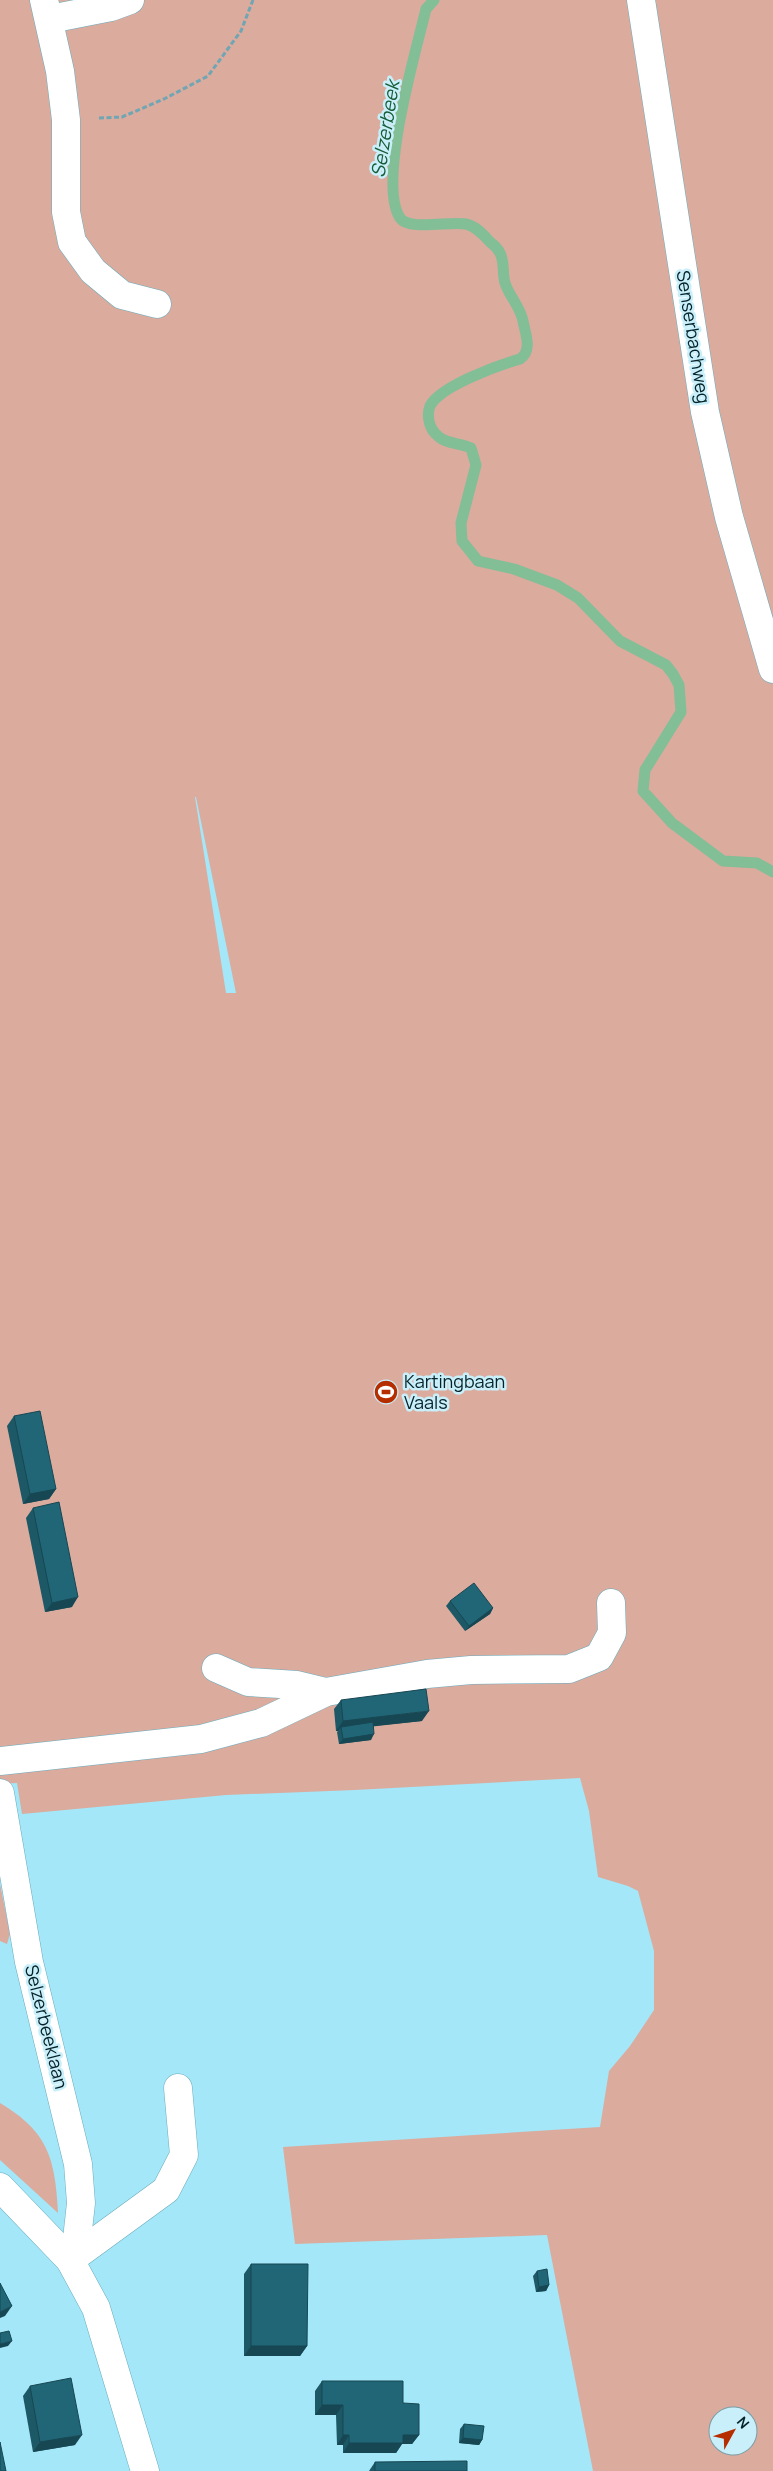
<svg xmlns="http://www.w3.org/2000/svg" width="773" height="2471" font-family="Manrope,sans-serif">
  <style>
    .green { fill: #dbab9e; fill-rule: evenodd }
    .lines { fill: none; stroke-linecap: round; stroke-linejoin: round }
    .stream { stroke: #82be96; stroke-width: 11 }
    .minor-casing { stroke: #6aacbc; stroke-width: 29 }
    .path { stroke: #70a6b3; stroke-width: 3; stroke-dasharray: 5 2.5; stroke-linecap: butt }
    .minor { stroke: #fff; stroke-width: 28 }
    .wall { fill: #1c5865 }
    .shaded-wall { fill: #174753 }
    .building { fill: #216676; stroke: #174753 }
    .labels { text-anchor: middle; stroke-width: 5; stroke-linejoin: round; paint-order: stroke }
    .street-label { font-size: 18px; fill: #062228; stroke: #c9f0fa }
    .poi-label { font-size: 18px; fill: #062228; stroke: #c9f0fa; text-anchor: start }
    .water-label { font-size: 19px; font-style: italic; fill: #175c37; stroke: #c9f0fa }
  </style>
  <rect width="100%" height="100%" fill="#a4e7f8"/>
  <g class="green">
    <path d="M 0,0 L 773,0 L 773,2471 L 593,2471 L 547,2235 L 295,2244 L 283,2147 L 600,2127 L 609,2071 L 630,2046 L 654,2010 L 654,1951 L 638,1891 L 628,1886 L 598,1877 L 589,1811 L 580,1778 L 355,1790 L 226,1795 L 22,1814 L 17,1783 L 0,1784 ZM 195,797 L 196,797 L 236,993 L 226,993 ZM 718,2416 L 748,2416 L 748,2446 L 718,2446 Z"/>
    <polygon points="0,1884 10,1934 7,1944 0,1941"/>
    <path d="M 0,2103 C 49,2132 55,2160 58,2213 L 0,2160 Z"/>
  </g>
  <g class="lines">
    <path class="stream" d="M 434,0 L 426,9 C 416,51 377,183 400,218 C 409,231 450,221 466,224 C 476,226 484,235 490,242 C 494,245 498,249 500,253 C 505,263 502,273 505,283 C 509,296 520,306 523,321 C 525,333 533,350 520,359 C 499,365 440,386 430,406 C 428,411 428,416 429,421 C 430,427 434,433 439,437 C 447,444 461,443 471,448 L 476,465 L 461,523 L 462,541 L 478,561 L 514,569 L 557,585 L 578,598 L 620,641 L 666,665 L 673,674 L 679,685 L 681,712 L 645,770 L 643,791 L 672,823 L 723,861 L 757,863 L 773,872"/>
    <g class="minor-casing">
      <g id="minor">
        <polyline points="44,0 60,71 66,120 66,212 72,242 93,271 122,295 157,304"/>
        <polyline points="641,0 705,412 729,517 773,669"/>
        <polyline points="50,19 111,7 130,0"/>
        <polyline points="216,1668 248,1682 297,1685 326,1692"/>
        <polyline points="0,1761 201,1739 261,1723 326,1692 427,1674 471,1670 569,1669 599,1657 612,1633 611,1603"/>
        <polyline points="0,1793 29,1962 78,2164 81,2203 77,2239 70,2260"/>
        <polyline points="0,2187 70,2260 96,2308 145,2471"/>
        <polyline points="70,2260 166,2190 184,2155 178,2088"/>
      </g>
    </g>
    <polyline class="path" points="99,118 122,117 164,99 208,76 241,31 253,0"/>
    <use href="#minor" class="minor"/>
  </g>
  <g class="wall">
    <polygon points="14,1416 56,1489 49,1499 23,1504 7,1426"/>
    <polygon points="33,1508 72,1607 45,1612 26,1518"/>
    <polygon points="450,1601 493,1608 490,1614 465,1631 446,1606"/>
    <polygon points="341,1700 422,1721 373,1726 371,1740 339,1744 337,1732 338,1731 336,1731 334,1709"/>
    <polygon points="251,2264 307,2346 300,2356 244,2356 244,2274"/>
    <polygon points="537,2271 549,2285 546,2291 536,2292 533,2276"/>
    <polygon points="322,2381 403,2403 419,2435 412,2444 402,2444 396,2453 343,2453 343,2445 337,2445 336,2415 315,2415 315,2391"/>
    <polygon points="30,2386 75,2445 33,2452 23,2396"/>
    <polygon points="464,2424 482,2440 479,2445 459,2443 460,2429"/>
    <polygon points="375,2462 467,2471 369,2471"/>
  </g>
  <g class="shaded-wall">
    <polygon points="56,1489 49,1499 23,1504 30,1494"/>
    <polygon points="78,1597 72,1607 45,1612 52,1603"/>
    <polygon points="493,1608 490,1614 465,1631 469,1626"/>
    <polygon points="429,1711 422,1721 341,1730 341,1727 338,1731 336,1731 343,1721"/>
    <polygon points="374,1734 371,1740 339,1744 343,1739"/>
    <polygon points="549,2285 546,2291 536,2292 539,2287"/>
    <polygon points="12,2306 5,2316 0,2318 0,2312"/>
    <polygon points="12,2341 8,2346 0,2348 0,2344"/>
    <polygon points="251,2346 307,2346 300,2356 244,2356"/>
    <polygon points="322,2405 343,2405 336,2415 315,2415"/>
    <polygon points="82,2435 75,2445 33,2452 40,2442"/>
    <polygon points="343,2435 349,2435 343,2445 337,2445"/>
    <polygon points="403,2435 419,2435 412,2444 402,2444 396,2453 343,2453 349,2443"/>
    <polygon points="463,2438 482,2440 479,2445 459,2443"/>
  </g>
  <g class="building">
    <polygon points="40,1411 56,1489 30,1494 14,1416"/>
    <polygon points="59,1502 78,1597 52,1603 33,1508"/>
    <polygon points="474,1583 493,1608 469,1626 450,1601"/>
    <polygon points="426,1689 429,1711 343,1721 341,1700"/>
    <polygon points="373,1722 374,1734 343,1739 341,1727"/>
    <polygon points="251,2264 308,2264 307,2346 251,2346"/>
    <polygon points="547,2269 549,2285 539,2287 537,2271"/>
    <polygon points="0,2283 12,2306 0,2312"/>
    <polygon points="9,2331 12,2341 0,2344 0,2333"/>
    <polygon points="71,2378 82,2435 40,2442 30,2386"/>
    <polygon points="322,2381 403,2381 403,2403 419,2404 419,2435 403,2435 403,2443 349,2443 349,2435 343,2435 343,2405 322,2405"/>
    <polygon points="464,2424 484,2426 482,2440 463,2438"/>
    <polygon points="0,2442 6,2471 0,2471"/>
    <polygon points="467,2461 467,2471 375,2471 375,2462"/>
  </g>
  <defs>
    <g id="stadium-disc" transform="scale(1.25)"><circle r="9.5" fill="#b62d00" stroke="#c9f0fa"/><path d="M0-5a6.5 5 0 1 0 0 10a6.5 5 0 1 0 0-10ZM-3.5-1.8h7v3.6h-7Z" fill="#fff"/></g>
  </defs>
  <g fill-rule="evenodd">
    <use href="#stadium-disc" x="386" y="1392"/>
  </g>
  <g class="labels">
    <g class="street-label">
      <text transform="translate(693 337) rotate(81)" y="6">Senserbachweg</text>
      <text transform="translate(46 2027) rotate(76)" y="6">Selzerbeeklaan</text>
    </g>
    <g class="poi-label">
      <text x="404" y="1388">Kartingbaan<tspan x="404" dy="21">Vaals</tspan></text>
    </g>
    <g class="water-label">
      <text transform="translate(385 129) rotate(-81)" y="7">Selzerbeek</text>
    </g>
  </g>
  <g transform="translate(733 2431) rotate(50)"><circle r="24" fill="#c9f0fa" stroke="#7b9ea6"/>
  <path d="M0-4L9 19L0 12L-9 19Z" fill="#b62d00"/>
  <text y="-8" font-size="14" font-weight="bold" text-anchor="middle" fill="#062228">N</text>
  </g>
</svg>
